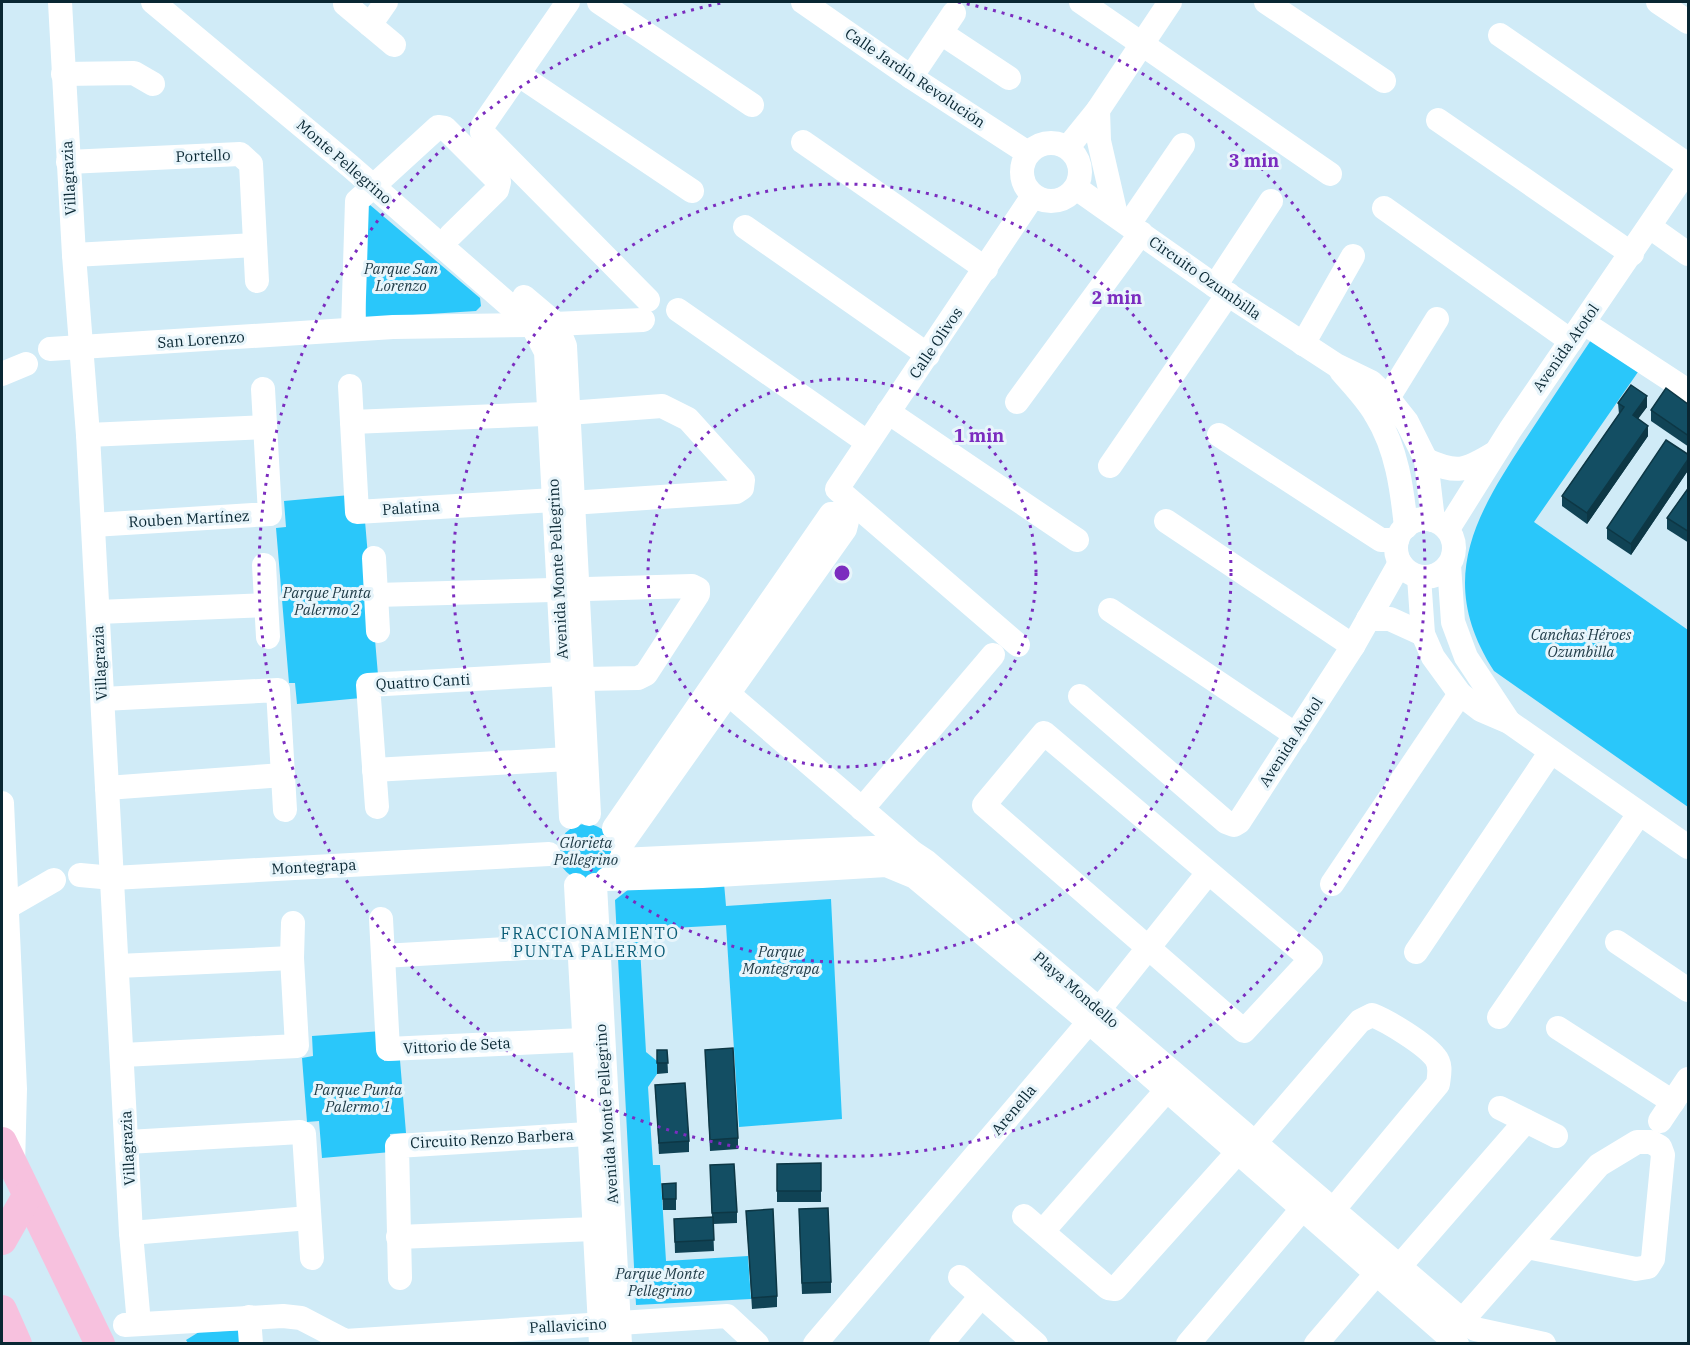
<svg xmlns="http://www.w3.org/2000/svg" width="1690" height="1345" font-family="'IBM Plex Serif',serif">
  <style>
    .green { fill: #2ac7fa }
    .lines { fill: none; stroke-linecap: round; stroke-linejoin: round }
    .minor { stroke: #fff; stroke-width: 24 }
    .major { stroke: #f7c1de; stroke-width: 30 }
    .wall { fill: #104355 }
    .shaded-wall { fill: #0d3745 }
    .building { fill: #134e63; stroke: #0d3745; stroke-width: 1.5 }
    .ring { fill: none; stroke: #7b2cbf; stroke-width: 3; stroke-dasharray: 3 6 }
    .labels { text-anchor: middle; stroke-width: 6; stroke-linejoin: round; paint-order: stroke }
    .street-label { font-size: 15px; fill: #092733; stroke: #e8f5fb }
    .park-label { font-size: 15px; font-style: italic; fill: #213d49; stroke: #e8f5fb }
    .neighbourhood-label { font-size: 16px; letter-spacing: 1.5px; fill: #0b5d77; stroke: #e8f5fb }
    .centre { fill: #7b2cbf; stroke: #e8f5fb; stroke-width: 3 }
    .ring-label { font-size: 18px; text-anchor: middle; font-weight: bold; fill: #7b2cbf; stroke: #e8f5fb; stroke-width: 6; stroke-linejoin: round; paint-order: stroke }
  </style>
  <rect width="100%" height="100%" fill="#d0ebf7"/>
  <g class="green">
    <polygon points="370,205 480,298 481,306 476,311 366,318 361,210"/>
    <path d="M 1591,340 L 1638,372 L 1534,522 L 1688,630 L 1688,807 L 1494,671 C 1437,582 1473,519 1525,440 C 1547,406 1569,373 1591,340 Z"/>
    <polygon points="350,495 365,521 378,675 361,698 297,704 295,683 289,683 276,528 286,527 284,501"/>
    <circle cx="586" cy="852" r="28"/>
    <polygon points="724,883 726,906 831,899 842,1119 739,1127 726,925 639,930 646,1052 657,1061 657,1074 648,1087 653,1165 660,1165 666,1261 748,1256 751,1299 636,1305 615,900 629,889"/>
    <polygon points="382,1031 384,1061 400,1060 406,1133 390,1134 391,1152 322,1158 319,1121 307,1122 302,1058 313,1056 312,1036"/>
    <polygon points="246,1330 246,1343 188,1343 186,1340 199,1332"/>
  </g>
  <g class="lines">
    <g class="minor">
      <polyline points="60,2 74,255 88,435 131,1233 139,1324"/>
      <polyline points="153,2 350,166 532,325 546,352 571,817"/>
      <polyline points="568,2 483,125 482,132 648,300"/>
      <polyline points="599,2 752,105"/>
      <polyline points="803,2 911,77 1028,153"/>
      <polyline points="1081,2 1330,174"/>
      <polyline points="1266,2 1384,81"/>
      <polyline points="1658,2 1688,22"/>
      <polyline points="345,4 394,45"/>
      <polyline points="370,25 386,2"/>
      <polyline points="941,33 1009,78"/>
      <polyline points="1500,35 1688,165"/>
      <polyline points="63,74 134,73 153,84"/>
      <polyline points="519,75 692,191"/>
      <polyline points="911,77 954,13"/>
      <polyline points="1098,110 1099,141 1116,215"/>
      <polyline points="1438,120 1632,254"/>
      <polyline points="803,142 986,269"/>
      <circle cx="1051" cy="172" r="29"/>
      <polyline points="1068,147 1098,110 1170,2"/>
      <polyline points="68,162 240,154 251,164 257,281"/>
      <polyline points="1076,188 1215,286 1336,365 1371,382 1388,398 1407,422 1426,460 1433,520"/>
      <polyline points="1384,208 1571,341"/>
      <polyline points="1129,224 1183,145"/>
      <polyline points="745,227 928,355"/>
      <polyline points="1650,227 1688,254"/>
      <polyline points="74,255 255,245"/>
      <polyline points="1215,286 1271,201"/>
      <polyline points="524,297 556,324 565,346 589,814"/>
      <polyline points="678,310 867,442"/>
      <polyline points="1584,323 1688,391"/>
      <polyline points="353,329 357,201 438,127 445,128 499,182 497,190 451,235"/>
      <polyline points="1303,344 1353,256"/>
      <polyline points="50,349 393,327 532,325 643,320"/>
      <path d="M 1341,371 C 1353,385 1367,399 1376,415 C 1397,449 1402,489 1406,527"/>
      <polyline points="2,374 26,364"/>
      <polyline points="350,386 357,512 554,500"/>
      <polyline points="1388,398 1437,319"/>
      <polyline points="1017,402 1141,233"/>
      <polyline points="888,412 1077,540"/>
      <polyline points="352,422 568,413 662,406 688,419 743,480 742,488 736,492 571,503"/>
      <polyline points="88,435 265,427"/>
      <polyline points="1219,435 1381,540 1397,540"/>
      <path d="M 1426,460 C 1457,474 1465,471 1493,454"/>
      <polyline points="1110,466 1228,294"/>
      <circle cx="1425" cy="548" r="29"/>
      <polyline points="1166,521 1353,646"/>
      <polyline points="93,525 270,514 263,389"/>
      <polyline points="1448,529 1510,430 1688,169"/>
      <polyline points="374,558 378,631"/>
      <polyline points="264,565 268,637"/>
      <polyline points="1449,565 1453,622 1466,657 1509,722"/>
      <polyline points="1419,577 1423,634 1433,657 1460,694 1481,710 1509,722 1688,847"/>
      <polyline points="376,595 692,586 698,589 698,594 646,674 638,678 583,679"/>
      <polyline points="1110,610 1296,735"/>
      <polyline points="98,612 266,605"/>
      <polyline points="1368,619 1390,619 1423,634"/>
      <polyline points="1018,645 837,489 1033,196"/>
      <polyline points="718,685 910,850"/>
      <polyline points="1080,696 1226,822 1234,825 1239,822 1353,646 1400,563"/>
      <polyline points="103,699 278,690 285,810"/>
      <polygon points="1044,733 1311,959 1244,1031 984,805"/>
      <polyline points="374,770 568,759"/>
      <polyline points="107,788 283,775"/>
      <polyline points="2,803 15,1089 13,1166"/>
      <polyline points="377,807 368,685 563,674"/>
      <polyline points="862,809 993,655"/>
      <polyline points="614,828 831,514 840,514 847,521 845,529 621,845"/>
      <polyline points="620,860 893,847 912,852 927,862 1462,1320 1475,1329 1544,1344"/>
      <polyline points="80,875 113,878 549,854"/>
      <polyline points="607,879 702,876 886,865 915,877 1089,1022 1457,1344"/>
      <polyline points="1332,884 1460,694"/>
      <polyline points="576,885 601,1344"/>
      <polyline points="595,885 620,1344"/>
      <polyline points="2,910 54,880"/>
      <polyline points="381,919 388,1049 583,1040"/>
      <polyline points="1617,942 1688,990"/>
      <polyline points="1416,952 1550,753"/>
      <polyline points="383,956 578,945"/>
      <polyline points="118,966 292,958"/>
      <polyline points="1499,1017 1639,814"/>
      <polyline points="1558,1028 1673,1102"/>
      <polyline points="123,1055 297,1046 292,958 293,923"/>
      <polyline points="1500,1108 1556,1136"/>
      <polyline points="1660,1121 1688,1079"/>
      <polyline points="128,1142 300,1132 304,1134 312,1258"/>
      <path d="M 1255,1143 L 1360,1021 L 1372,1015 C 1388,1021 1425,1044 1435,1057 C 1442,1065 1439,1075 1438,1084 L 1333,1210"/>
      <polyline points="1024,1216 1108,1288 1115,1289 1237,1153"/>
      <polyline points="1043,1231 1166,1091"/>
      <polyline points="131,1233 309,1218"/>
      <polyline points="398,1237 594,1229"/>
      <polyline points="1399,1267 1526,1121"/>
      <polyline points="960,1277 1036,1344"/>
      <polyline points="400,1278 397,1146 603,1133"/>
      <polyline points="249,1317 251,1344"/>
      <polyline points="125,1325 283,1316 301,1318 345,1341 727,1316 757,1344"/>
      <polyline points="1453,1331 1599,1165 1637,1142 1651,1142 1660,1147 1663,1155 1653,1259 1648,1267 1636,1269 1527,1247"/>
      <polyline points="815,1344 1089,1022 1208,873"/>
      <polyline points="941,1344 981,1296"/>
      <polyline points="1188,1344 1303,1208"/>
      <polyline points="1316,1344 1376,1274"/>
    </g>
    <g class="major">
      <polyline points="2,1142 100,1344"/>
      <polyline points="2,1240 27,1196"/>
      <polyline points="2,1310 17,1344"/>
    </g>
  </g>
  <g class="wall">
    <polygon points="1618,403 1647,407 1638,418 1648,436 1587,524 1562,506 1562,496 1619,414"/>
    <polygon points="1689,405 1689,447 1651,421 1651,410"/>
    <polygon points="1689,455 1689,469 1631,555 1607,539 1607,528"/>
    <polygon points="1689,487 1689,543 1667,529 1667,518"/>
    <polygon points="657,1050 667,1050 668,1073 657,1074"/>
    <polygon points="705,1050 738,1138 738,1149 710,1151"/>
    <polygon points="655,1085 689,1141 689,1152 659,1154"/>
    <polygon points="821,1163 821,1202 777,1202 777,1164"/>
    <polygon points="710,1165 737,1212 737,1223 713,1224 714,1251 675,1253 674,1219 712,1217"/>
    <polygon points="676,1183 676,1210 663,1210 662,1184"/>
    <polygon points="746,1211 777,1296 777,1307 752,1309"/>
    <polygon points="799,1220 831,1282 831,1293 802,1294"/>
  </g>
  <g class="shaded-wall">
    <polygon points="1647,396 1647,407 1633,426 1633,415"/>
    <polygon points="1648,426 1648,436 1587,524 1587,513"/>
    <polygon points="1689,458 1689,469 1631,555 1631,544"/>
  </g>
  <g class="building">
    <polygon points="1631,385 1647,396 1633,415 1648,426 1587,513 1562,496 1624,407 1618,403"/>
    <polygon points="1666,388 1689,405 1689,436 1651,410"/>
    <polygon points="1666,440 1689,455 1689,458 1631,544 1607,528"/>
    <polygon points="1689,487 1689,532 1667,518"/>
    <polygon points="733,1048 738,1138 710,1140 705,1050"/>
    <polygon points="657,1050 667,1050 668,1063 657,1063"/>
    <polygon points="685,1083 689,1141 659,1143 655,1085"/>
    <polygon points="821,1163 821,1191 777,1191 777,1164"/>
    <polygon points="734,1164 737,1212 712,1213 710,1165"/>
    <polygon points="676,1183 676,1199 663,1199 662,1184"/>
    <polygon points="828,1208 831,1282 802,1283 799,1209"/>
    <polygon points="773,1209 777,1296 752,1298 746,1211"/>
    <polygon points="713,1217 714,1240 675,1242 674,1219"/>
  </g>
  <g class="ring">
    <circle cx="842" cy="573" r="194"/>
    <circle cx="842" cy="573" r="389"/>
    <path d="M958 2A583 583 0 1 1 726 2"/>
  </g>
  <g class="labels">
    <g class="street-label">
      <text transform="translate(915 78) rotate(34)" y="5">Calle Jardín Revolución</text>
      <text transform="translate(203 156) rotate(-2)" y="5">Portello</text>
      <text transform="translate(344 162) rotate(41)" y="5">Monte Pellegrino</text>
      <text transform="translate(69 178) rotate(-93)" y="5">Villagrazia</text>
      <text transform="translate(1205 278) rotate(35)" y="5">Circuito Ozumbilla</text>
      <text transform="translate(201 340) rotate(-4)" y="5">San Lorenzo</text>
      <text transform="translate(936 343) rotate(-56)" y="5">Calle Olivos</text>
      <text transform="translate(1566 348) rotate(-55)" y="5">Avenida Atotol</text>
      <text transform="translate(411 508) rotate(-4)" y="5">Palatina</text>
      <text transform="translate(189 519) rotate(-3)" y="5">Rouben Martínez</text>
      <text transform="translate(558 569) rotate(-93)" y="5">Avenida Monte Pellegrino</text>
      <text transform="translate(100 663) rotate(-93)" y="5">Villagrazia</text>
      <text transform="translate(423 682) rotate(-3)" y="5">Quattro Canti</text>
      <text transform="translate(1291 742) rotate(-57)" y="5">Avenida Atotol</text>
      <text transform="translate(314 867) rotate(-3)" y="5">Montegrapa</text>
      <text transform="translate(1076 990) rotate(41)" y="5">Playa Mondello</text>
      <text transform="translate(457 1046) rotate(-3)" y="5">Vittorio de Seta</text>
      <text transform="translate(1014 1110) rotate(-50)" y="5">Arenella</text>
      <text transform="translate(607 1114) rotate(-94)" y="5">Avenida Monte Pellegrino</text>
      <text transform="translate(492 1139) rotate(-3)" y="5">Circuito Renzo Barbera</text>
      <text transform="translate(128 1148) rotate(-93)" y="5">Villagrazia</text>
      <text transform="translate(568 1326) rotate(-3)" y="5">Pallavicino</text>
    </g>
    <g class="park-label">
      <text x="401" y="274">Parque San<tspan x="401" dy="17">Lorenzo</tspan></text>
      <text x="327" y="598">Parque Punta<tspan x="327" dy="17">Palermo 2</tspan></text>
      <text x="1581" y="640">Canchas Héroes<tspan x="1581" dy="17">Ozumbilla</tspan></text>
      <text x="586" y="848">Glorieta<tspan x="586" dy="17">Pellegrino</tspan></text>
      <text x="781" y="957">Parque<tspan x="781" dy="17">Montegrapa</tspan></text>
      <text x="358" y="1095">Parque Punta<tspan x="358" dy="17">Palermo 1</tspan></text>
      <text x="660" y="1279">Parque Monte<tspan x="660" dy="17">Pellegrino</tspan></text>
    </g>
    <g class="neighbourhood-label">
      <text x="590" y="939">FRACCIONAMIENTO<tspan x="590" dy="18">PUNTA PALERMO</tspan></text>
    </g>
  </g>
  <circle cx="842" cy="573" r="9" class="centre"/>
  <g class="ring-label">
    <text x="1254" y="167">3 min</text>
    <text x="1117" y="304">2 min</text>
    <text x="979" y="442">1 min</text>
  </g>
  <rect width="1690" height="1345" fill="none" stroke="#092733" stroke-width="6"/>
</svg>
